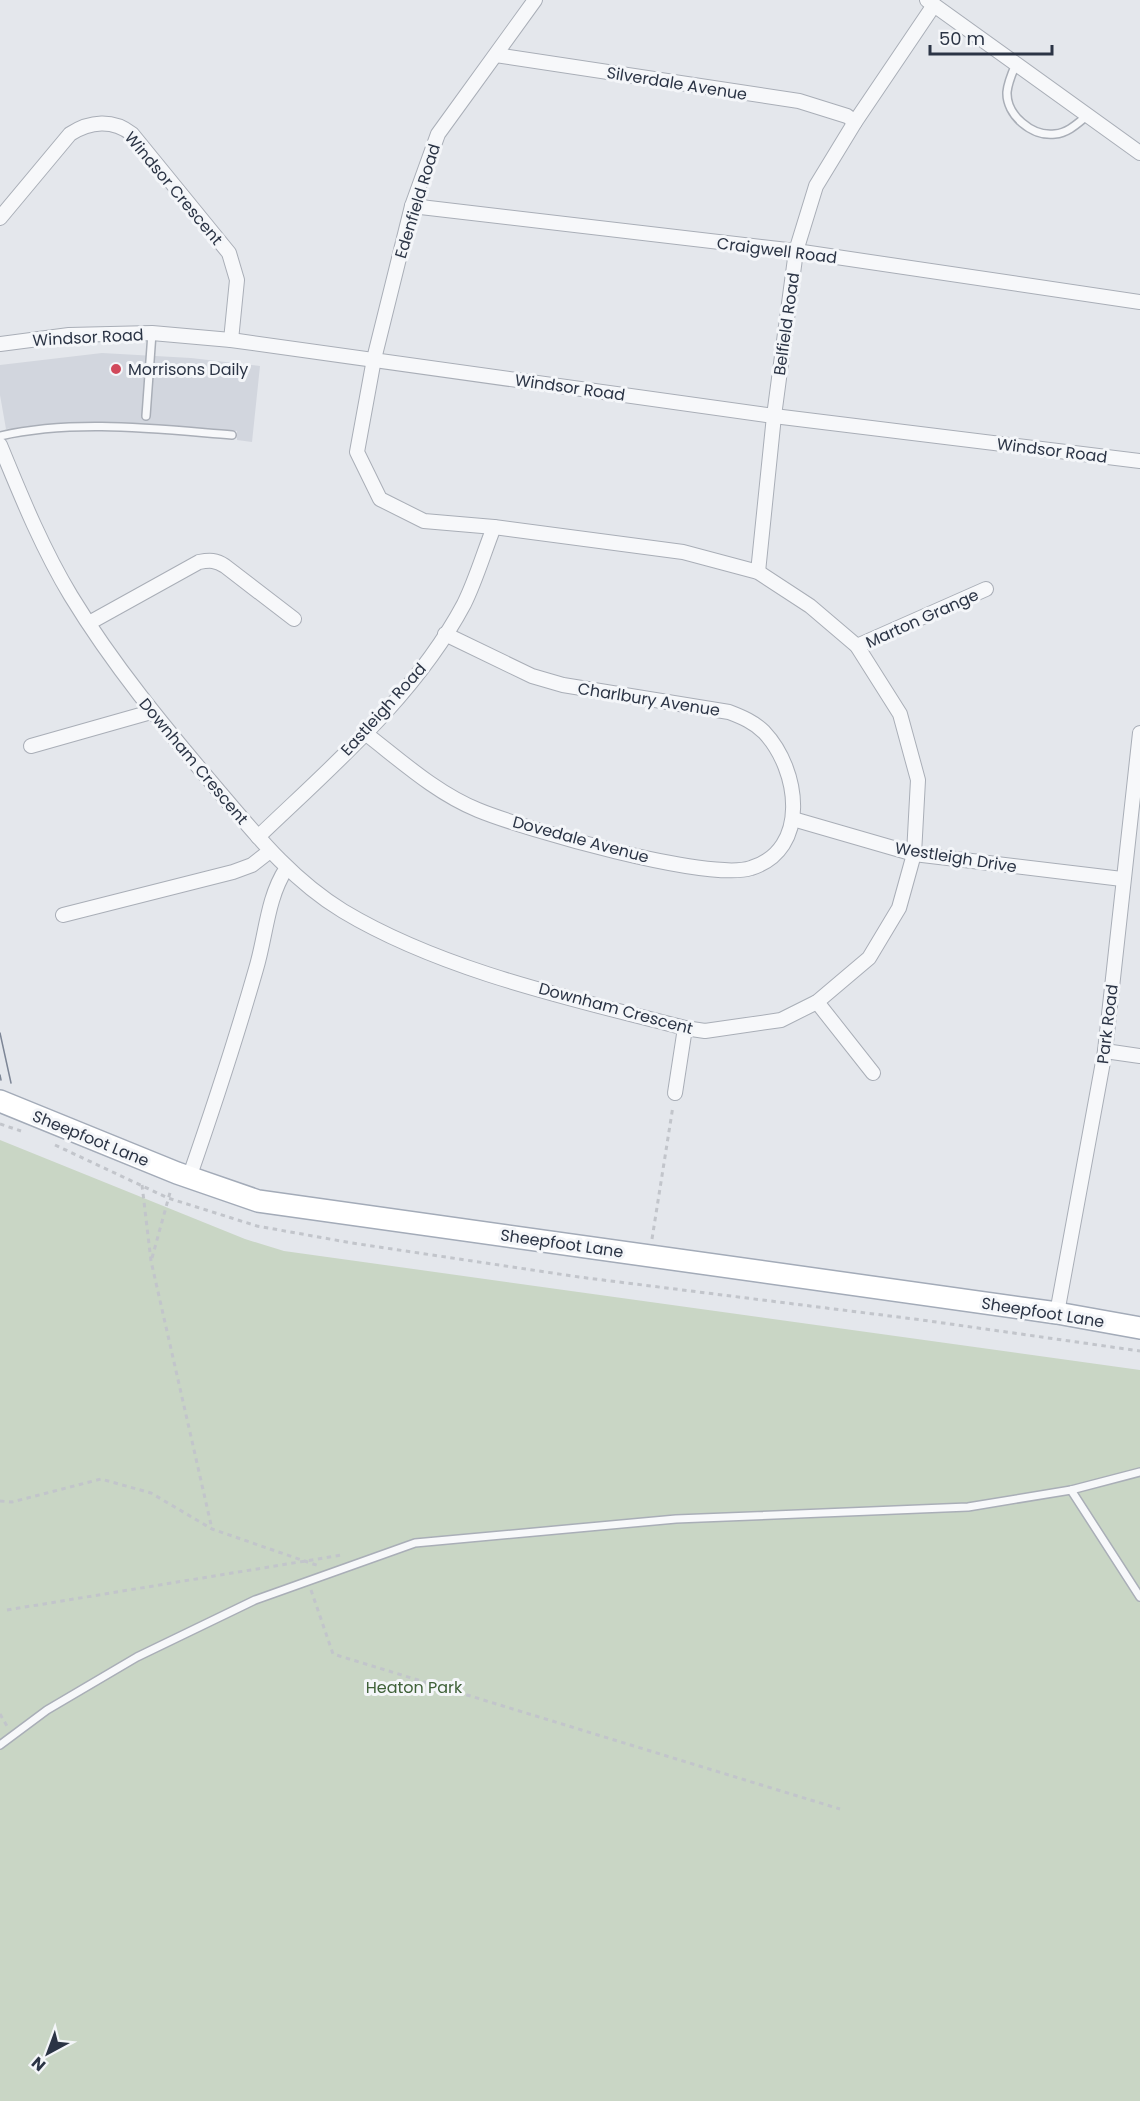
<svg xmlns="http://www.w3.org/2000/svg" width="1140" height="2101" font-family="Poppins,sans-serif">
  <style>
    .built { fill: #d2d6de }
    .green { fill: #c9d6c5 }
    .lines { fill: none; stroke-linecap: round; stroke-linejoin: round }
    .service-casing { stroke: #a9aeb7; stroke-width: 10 }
    .minor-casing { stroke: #a9aeb7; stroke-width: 16 }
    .primary-casing { stroke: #a3abb8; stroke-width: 24 }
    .path { stroke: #c2c5cb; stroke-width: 3; stroke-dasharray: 4.5 4.5; stroke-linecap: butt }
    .service { stroke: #f7f8fa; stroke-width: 7 }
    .minor { stroke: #f7f8fa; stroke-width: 14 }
    .primary { stroke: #fff; stroke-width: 21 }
    .tram { stroke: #7d8696; stroke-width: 1.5 }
    .poi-dot { fill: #d1495b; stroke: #f4f6f9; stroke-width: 2 }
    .labels { text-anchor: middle; stroke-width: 6; stroke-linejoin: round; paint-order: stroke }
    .street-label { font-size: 16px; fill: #2b3445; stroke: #f4f6f9 }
    .poi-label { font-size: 16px; fill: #2b3445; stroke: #f4f6f9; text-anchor: start }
    .park-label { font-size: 16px; fill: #3f6138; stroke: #f4f6f9 }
  </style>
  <rect width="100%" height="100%" fill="#e4e7ec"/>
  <polygon class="built" points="102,353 191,358 260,366 252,442 237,440 237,431 157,426 50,424 6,429 0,395 0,365"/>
  <polygon class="green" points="0,1140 245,1239 284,1251 1140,1370 1140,2101 0,2101"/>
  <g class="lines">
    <g class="service-casing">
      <g id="service">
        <path d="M 1016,64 C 1012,73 1008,82 1007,92 C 1006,115 1032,137 1055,134 C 1068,133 1078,123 1088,115"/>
        <polyline points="146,416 152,333"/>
        <path d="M 0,436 C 75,419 156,429 232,435"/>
        <polyline points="1071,1490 1140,1597"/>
        <polyline points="0,1745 47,1710 137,1657 255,1600 415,1543 676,1519 968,1507 1071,1490 1140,1472"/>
      </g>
    </g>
    <g class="minor-casing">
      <g id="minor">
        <polyline points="927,0 1140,153"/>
        <polyline points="496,55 799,101 847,116 855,122"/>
        <polyline points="412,206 796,251 1140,302"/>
        <path d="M 0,218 L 70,134 C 90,121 113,119 132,134 L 229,253 L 237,280 L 231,340"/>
        <polyline points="0,344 69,335 152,333 231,340 774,416 1140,461"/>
        <path d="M 0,445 C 21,496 42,548 71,596 C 113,665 165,728 217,789 C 256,835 292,880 343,911 C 443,971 573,999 685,1028 L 705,1031 L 781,1020 L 817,1002 L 869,958 L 899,908 L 914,854 L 918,780 L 900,714 L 857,646 L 810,606 L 758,572 L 683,552 L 494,527 L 424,521 L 380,499 L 357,452 L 374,359 L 412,206 L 438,134 L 535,0"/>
        <polyline points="758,572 774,416 796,251 816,186 855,122 934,5"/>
        <path d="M 89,623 L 199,562 C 210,560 216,560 225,566 L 294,619"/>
        <polyline points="857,646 986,589"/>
        <path d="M 365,733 C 400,760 436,793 478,810 C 524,829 709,882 751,868 C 810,850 800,770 764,732 C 754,722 742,717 729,712 L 563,685 L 532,676 L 445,634"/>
        <polyline points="31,746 151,712"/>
        <polyline points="793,819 914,854 1122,879"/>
        <path d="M 258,837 C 332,766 415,696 464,604 C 476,580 484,552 494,527"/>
        <polyline points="63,915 233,872 252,865 270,851"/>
        <polyline points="817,1002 873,1073"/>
        <polyline points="1105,1051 1140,1056"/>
        <polyline points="675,1093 685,1028"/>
        <path d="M 189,1178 C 213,1109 236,1039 256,969 C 266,936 267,898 286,869"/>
        <polyline points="1057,1313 1105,1051 1140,733"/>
      </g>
    </g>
    <g class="primary-casing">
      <polyline id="primary" points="0,1101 177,1173 258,1201 1057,1313 1140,1328"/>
    </g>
    <g class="path">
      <polyline points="0,1124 21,1131"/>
      <polyline points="55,1145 168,1198 257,1226 352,1243 579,1277 922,1320 1140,1351"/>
      <polyline points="142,1185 151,1261 212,1529"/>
      <polyline points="652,1239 673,1106"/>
      <polyline points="152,1258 171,1189"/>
      <polyline points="0,1501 12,1502 101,1479 151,1493 212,1529 319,1566"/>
      <polyline points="311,1590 333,1654 840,1809"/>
      <polyline points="7,1610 342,1555"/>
      <polyline points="0,1714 7,1726"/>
    </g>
    <use href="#service" class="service"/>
    <use href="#minor" class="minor"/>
    <use href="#primary" class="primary"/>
    <g class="tram">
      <polyline points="0,1033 11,1083"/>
      <polyline points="0,1075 1,1080"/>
    </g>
  </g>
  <circle class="poi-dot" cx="116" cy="369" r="6"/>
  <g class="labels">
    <g class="street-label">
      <text transform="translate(677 83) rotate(9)" y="6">Silverdale Avenue</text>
      <text transform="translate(174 188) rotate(50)" y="6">Windsor Crescent</text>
      <text transform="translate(417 201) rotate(-73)" y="6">Edenfield Road</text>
      <text transform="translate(777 250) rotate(7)" y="6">Craigwell Road</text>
      <text transform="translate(786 324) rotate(-82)" y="6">Belfield Road</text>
      <text transform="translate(88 337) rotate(-3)" y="6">Windsor Road</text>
      <text transform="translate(570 387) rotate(8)" y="6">Windsor Road</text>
      <text transform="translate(1052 450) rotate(7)" y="6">Windsor Road</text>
      <text transform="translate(922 618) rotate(-24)" y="6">Marton Grange</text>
      <text transform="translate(649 699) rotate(9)" y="6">Charlbury Avenue</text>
      <text transform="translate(383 709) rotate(-48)" y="6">Eastleigh Road</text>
      <text transform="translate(194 761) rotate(50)" y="6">Downham Crescent</text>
      <text transform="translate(581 839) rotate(15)" y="6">Dovedale Avenue</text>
      <text transform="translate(956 857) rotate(9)" y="6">Westleigh Drive</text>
      <text transform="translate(616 1008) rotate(15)" y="6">Downham Crescent</text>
      <text transform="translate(1107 1024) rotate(-83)" y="6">Park Road</text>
      <text transform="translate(91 1138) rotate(22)" y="6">Sheepfoot Lane</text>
      <text transform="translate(562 1243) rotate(8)" y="6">Sheepfoot Lane</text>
      <text transform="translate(1043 1312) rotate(9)" y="6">Sheepfoot Lane</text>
    </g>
    <g class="poi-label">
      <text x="128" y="375">Morrisons Daily</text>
    </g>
    <g class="park-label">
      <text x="414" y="1693">Heaton Park</text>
    </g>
  </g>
  <g transform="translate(48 2053) rotate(221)" stroke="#f4f6f9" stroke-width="4.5" paint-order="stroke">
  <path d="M0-4.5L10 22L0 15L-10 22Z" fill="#2b3445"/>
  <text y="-9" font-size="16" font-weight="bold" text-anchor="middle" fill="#2b3445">N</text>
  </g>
  <path d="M930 45v9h122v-9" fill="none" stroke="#2b3445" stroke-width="3"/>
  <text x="939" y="45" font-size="18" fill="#2b3445" stroke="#f4f6f9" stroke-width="4.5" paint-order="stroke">50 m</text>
</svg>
